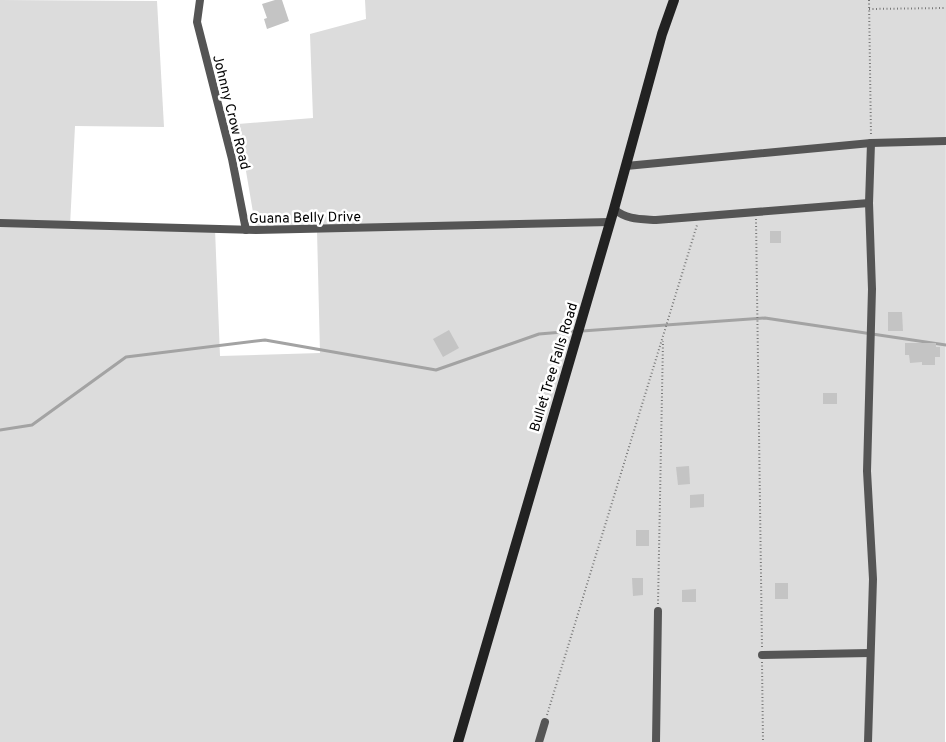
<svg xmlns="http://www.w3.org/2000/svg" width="946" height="742" font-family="Overpass,sans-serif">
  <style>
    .green { fill: #dcdcdc }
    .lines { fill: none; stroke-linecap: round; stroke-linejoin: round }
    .stream { stroke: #a3a3a3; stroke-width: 3 }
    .building { fill: #c4c4c4 }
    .path { stroke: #777; stroke-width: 2; stroke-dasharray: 1 2.5; stroke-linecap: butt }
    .minor { stroke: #555; stroke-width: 8 }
    .secondary { stroke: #222; stroke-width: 10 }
    .labels { text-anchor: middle; stroke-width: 5; stroke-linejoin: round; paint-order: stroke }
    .street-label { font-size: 14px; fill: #000; stroke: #fff }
  </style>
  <rect width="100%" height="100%" fill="#fff"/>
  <polygon class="green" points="0,0 157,1 164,127 75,126 70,226 215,229 220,356 320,353 317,230 256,230 238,124 313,118 310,34 366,19 365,0 946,0 945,742 0,742"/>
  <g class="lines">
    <g class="stream">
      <polyline points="582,331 765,318 946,345"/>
      <polyline points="0,430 32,425 126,357 265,340 436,370 539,334 575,331"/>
    </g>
  </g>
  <g class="building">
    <polygon points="275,0 282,0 289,21 267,29 264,19 267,18 262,4"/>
    <rect x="770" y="231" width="11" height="12"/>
    <polygon points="888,312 902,312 903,331 888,331"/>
    <polygon points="449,330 459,348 443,357 433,339"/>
    <polygon points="905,343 936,343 936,347 940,347 940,357 935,357 935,365 922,365 922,362 910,363 909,355 905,355"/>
    <rect x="823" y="393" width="14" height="11"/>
    <polygon points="689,466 690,484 678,485 676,467"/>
    <polygon points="704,494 704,507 690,508 690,495"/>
    <rect x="636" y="530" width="13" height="16"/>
    <polygon points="632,578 643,578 643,595 633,596"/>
    <rect x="775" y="583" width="13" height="16"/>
    <polygon points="696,589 696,602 682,602 682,590"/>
  </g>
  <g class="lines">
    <g class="path">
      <polyline points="869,0 871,136"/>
      <polyline points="869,9 946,8"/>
      <polyline points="756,219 762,647"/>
      <polyline points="658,604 663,341"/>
      <polyline points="762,662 763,742"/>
      <polyline points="547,715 697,225"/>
    </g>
    <g class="minor">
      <polyline points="200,0 197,22 232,159 246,230"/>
      <polyline points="626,166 871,143 946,141"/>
      <path d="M 614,209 C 627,220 640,219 656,220 L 869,203"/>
      <polyline points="0,223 256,230 610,222"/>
      <polyline points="762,655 870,653"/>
      <polyline points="539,742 545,722"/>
      <polyline points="656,742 658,611"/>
      <polyline points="868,742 873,579 867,471 872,289 869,203 871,143"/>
    </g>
    <polyline class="secondary" points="458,742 614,209 662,34 674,0"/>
  </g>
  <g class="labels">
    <g class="street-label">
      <text transform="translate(232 112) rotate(76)" y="5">Johnny Crow Road</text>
      <text transform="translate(305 217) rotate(-1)" y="5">Guana Belly Drive</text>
      <text transform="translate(553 367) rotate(-73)" y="5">Bullet Tree Falls Road</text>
    </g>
  </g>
</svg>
